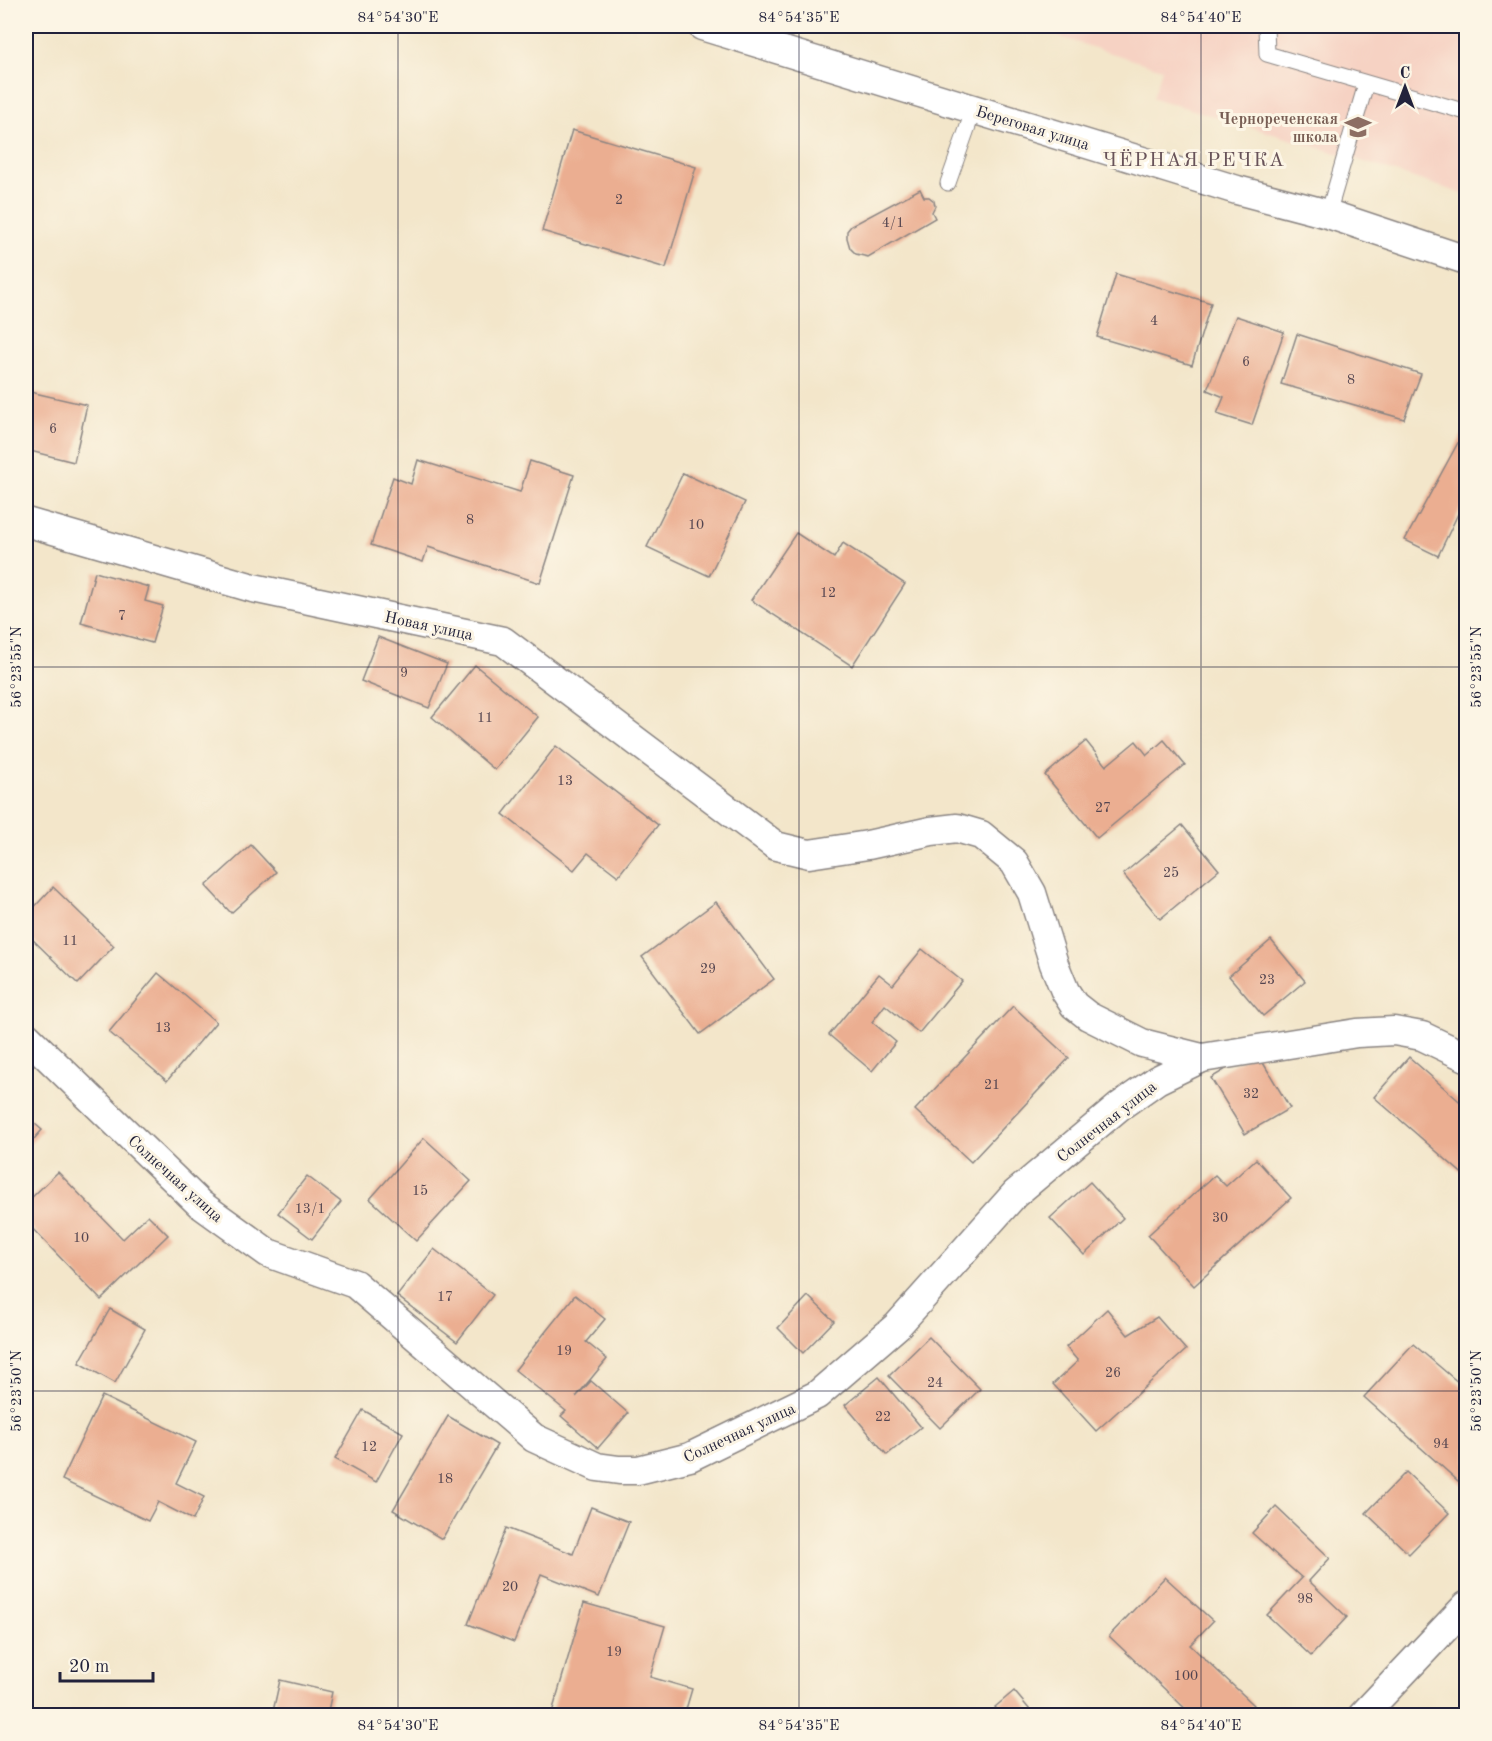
<svg xmlns="http://www.w3.org/2000/svg" width="1492" height="1741" font-family="'Old Standard TT',serif">
  <style>
    .built { fill: #f6d2c3 }
    .building { fill: #ebae91 }
    .lines { fill: none; stroke-linecap: round; stroke-linejoin: round }
    .service-casing { stroke: #8a8482; stroke-width: 17 }
    .minor-casing { stroke: #8a8482; stroke-width: 31 }
    .service { stroke: #fff; stroke-width: 15 }
    .minor { stroke: #fff; stroke-width: 28 }
    .ticks { fill: none; stroke: #22223b; stroke-width: 1.5; stroke-opacity: 0.45 }
    .labels { text-anchor: middle; stroke-width: 6; stroke-linejoin: round; paint-order: stroke }
    .number-label { font-size: 14px; fill: #544550 }
    .education-label { font-size: 16px; font-weight: bold; fill: #785e54; stroke: #fcf5e5; text-anchor: end }
    .street-label { font-size: 16px; fill: #22223b; stroke: #fcf5e5 }
    .quarter-label { font-size: 20px; letter-spacing: 1.5px; fill: #685359; stroke: #fcf5e5 }
    .neatline { fill: none; stroke: #22223b; stroke-width: 2 }
    .ticks-label { font-size: 15px; text-anchor: middle; fill: #22223b }
  </style>
  <rect width="100%" height="100%" fill="#fcf5e5"/>
  <filter id="ink" filterUnits="userSpaceOnUse"><feTurbulence type="fractalNoise" baseFrequency=".0167" numOctaves="2"/><feDisplacementMap in="SourceGraphic" scale="12" xChannelSelector="R" yChannelSelector="G"/><feConvolveMatrix kernelMatrix="1 2 1 2 8 2 1 2 1" color-interpolation-filters="sRGB"/></filter>
  <filter id="wash" filterUnits="userSpaceOnUse"><feTurbulence type="fractalNoise" baseFrequency=".008" numOctaves="4" result="noise"/><feDisplacementMap in="SourceGraphic" scale="24" xChannelSelector="R" yChannelSelector="G"/><feGaussianBlur stdDeviation="1.35" result="paint"/><feColorMatrix in="noise" values="0 0 0 0 0 0 0 0 0 0 0 0 0 0 0 0 0 1.4 0 .05"/><feComposite in="paint" operator="in"/></filter>
  <g filter="url(#wash)">
    <rect width="100%" height="100%" fill="#f3e6ca"/>
    <polygon class="built" points="1025,26 1466,26 1466,195 1346,156 1153,98 1162,69"/>
    <g id="blocks">
      <g class="building">
        <polygon points="1437,26 1466,26 1466,34"/>
        <polygon points="572,130 696,167 666,268 542,231"/>
        <polygon points="920,189 924,197 929,197 934,201 935,206 932,212 935,218 868,257 856,254 850,248 847,238 847,231 851,226"/>
        <polygon points="1116,274 1211,303 1192,365 1097,337"/>
        <polygon points="1236,316 1284,332 1252,425 1217,414 1224,397 1207,390"/>
        <polygon points="1297,334 1421,374 1404,419 1281,384"/>
        <polygon points="26,391 87,405 74,462 26,450"/>
        <polygon points="1466,428 1466,497 1438,556 1405,540"/>
        <polygon points="418,460 520,492 530,461 574,475 540,583 428,547 423,562 371,545 393,477 411,484"/>
        <polygon points="683,473 745,502 709,576 647,547"/>
        <polygon points="796,533 834,558 843,543 905,584 852,666 751,600"/>
        <polygon points="95,572 149,587 145,601 163,606 152,643 81,623"/>
        <polygon points="378,637 447,664 429,708 361,681"/>
        <polygon points="475,665 538,717 495,770 432,717"/>
        <polygon points="1164,740 1185,765 1097,838 1045,775 1086,741 1106,766 1136,741 1147,755"/>
        <polygon points="556,746 658,825 618,876 588,853 574,870 503,814"/>
        <polygon points="1182,825 1219,870 1160,919 1123,874"/>
        <polygon points="251,845 276,872 231,913 206,886"/>
        <polygon points="53,887 114,946 78,984 26,933 26,916"/>
        <polygon points="716,902 774,979 700,1034 642,957"/>
        <polygon points="1271,940 1305,981 1263,1016 1229,976"/>
        <polygon points="922,949 962,981 919,1033 885,1005 872,1022 896,1042 872,1071 829,1035 879,974 893,985"/>
        <polygon points="158,973 216,1022 167,1081 109,1032"/>
        <polygon points="1013,1006 1069,1058 971,1162 915,1110"/>
        <polygon points="1256,1051 1290,1108 1245,1134 1211,1078"/>
        <polygon points="1409,1057 1466,1107 1466,1177 1374,1097"/>
        <polygon points="26,1116 42,1130 26,1148"/>
        <polygon points="424,1138 471,1181 416,1241 370,1199"/>
        <polygon points="1256,1159 1291,1198 1194,1286 1148,1235 1215,1175 1226,1186"/>
        <polygon points="58,1172 123,1239 148,1215 168,1235 101,1300 26,1222 26,1203"/>
        <polygon points="307,1176 341,1202 312,1239 278,1213"/>
        <polygon points="1090,1182 1123,1218 1084,1255 1050,1218"/>
        <polygon points="434,1249 493,1295 457,1342 397,1296"/>
        <polygon points="575,1295 605,1319 586,1342 607,1359 576,1397 591,1381 628,1413 598,1448 561,1416 566,1411 515,1370"/>
        <polygon points="808,1296 834,1321 803,1353 778,1328"/>
        <polygon points="110,1309 145,1329 115,1383 79,1363"/>
        <polygon points="1107,1309 1128,1335 1157,1317 1186,1350 1096,1431 1053,1384 1078,1361 1066,1347"/>
        <polygon points="929,1337 980,1389 940,1428 889,1376"/>
        <polygon points="1413,1344 1466,1389 1466,1488 1364,1397"/>
        <polygon points="879,1377 921,1427 887,1455 845,1405"/>
        <polygon points="102,1396 196,1442 176,1483 204,1497 193,1520 158,1502 148,1521 62,1480"/>
        <polygon points="363,1410 403,1433 376,1482 335,1459"/>
        <polygon points="448,1416 497,1445 442,1539 393,1510"/>
        <polygon points="1406,1472 1449,1513 1409,1554 1366,1513"/>
        <polygon points="591,1507 629,1522 599,1597 541,1574 514,1642 468,1624 506,1528 573,1554"/>
        <polygon points="1276,1507 1330,1558 1309,1581 1347,1617 1311,1656 1267,1615 1302,1578 1252,1533"/>
        <polygon points="1165,1577 1213,1621 1190,1645 1254,1705 1243,1716 1193,1716 1109,1636"/>
        <polygon points="584,1603 665,1626 650,1677 692,1689 684,1716 551,1716"/>
        <polygon points="280,1680 332,1692 327,1716 272,1716"/>
        <polygon points="1014,1691 1035,1716 1002,1716 995,1707"/>
        <polygon points="70,1711 96,1714 96,1716 70,1716"/>
      </g>
    </g>
  </g>
  <g filter="url(#ink)">
    <use href="#blocks" fill-opacity="0" stroke="#8a8482" stroke-width="1.5"/>
    <g class="lines">
      <g class="service-casing">
        <g id="service">
          <polyline points="1266,26 1267,54 1466,112"/>
          <polyline points="948,183 974,109"/>
          <polyline points="1328,214 1366,84"/>
        </g>
      </g>
      <g class="minor-casing">
        <g id="minor">
          <polyline points="702,26 1237,190 1328,214 1466,260"/>
          <polyline points="26,522 253,588 503,641 776,846 809,854 868,845 931,831 957,828 981,835 1014,862 1032,893 1054,964 1065,991 1074,1005 1088,1016 1142,1043 1202,1058"/>
          <polyline points="26,1036 200,1204 268,1253 355,1284 534,1438 597,1467 619,1470 638,1470 690,1457 817,1395 897,1326 1015,1194 1120,1106 1157,1080 1202,1058 1357,1033 1394,1031 1422,1036 1466,1057"/>
          <polyline points="1362,1716 1466,1606"/>
        </g>
      </g>
      <use href="#service" class="service"/>
      <use href="#minor" class="minor"/>
    </g>
  </g>
  <path class="ticks" d="M 398,26 L 398,1716M 799,26 L 799,1716M 1201,26 L 1201,1716M 26,667 L 1466,667M 26,1391 L 1466,1391"/>
  <defs>
    <g id="school-bare" transform="scale(2.07)"><path d="M0-5L7-2L0 1L-7-2ZM-4 1L0 2.5L4 1V4Q0 6-4 4Z" fill="#8d6e63" stroke="#fcf5e5" stroke-width="2.5" paint-order="stroke"/></g>
  </defs>
  <g fill-rule="evenodd">
    <use href="#school-bare" x="1358" y="127"/>
  </g>
  <g class="labels">
    <g class="number-label">
      <text x="619" y="204">2</text>
      <text x="893" y="227">4/1</text>
      <text x="1154" y="325">4</text>
      <text x="1246" y="366">6</text>
      <text x="1351" y="384">8</text>
      <text x="53" y="433">6</text>
      <text x="470" y="524">8</text>
      <text x="696" y="529">10</text>
      <text x="828" y="597">12</text>
      <text x="122" y="620">7</text>
      <text x="404" y="677">9</text>
      <text x="485" y="722">11</text>
      <text x="565" y="785">13</text>
      <text x="1103" y="812">27</text>
      <text x="1171" y="877">25</text>
      <text x="70" y="945">11</text>
      <text x="708" y="973">29</text>
      <text x="1267" y="984">23</text>
      <text x="163" y="1032">13</text>
      <text x="992" y="1089">21</text>
      <text x="1251" y="1098">32</text>
      <text x="420" y="1195">15</text>
      <text x="310" y="1213">13/1</text>
      <text x="1220" y="1222">30</text>
      <text x="81" y="1242">10</text>
      <text x="445" y="1301">17</text>
      <text x="564" y="1355">19</text>
      <text x="1113" y="1377">26</text>
      <text x="935" y="1387">24</text>
      <text x="883" y="1421">22</text>
      <text x="1441" y="1448">94</text>
      <text x="369" y="1451">12</text>
      <text x="445" y="1483">18</text>
      <text x="510" y="1591">20</text>
      <text x="1305" y="1603">98</text>
      <text x="614" y="1656">19</text>
      <text x="1186" y="1680">100</text>
    </g>
    <g class="education-label">
      <text x="1338" y="124">Чернореченская<tspan x="1338" dy="18">школа</tspan></text>
    </g>
    <g class="street-label">
      <text transform="translate(1033 127) rotate(17)" y="6">Береговая улица</text>
      <text transform="translate(429 625) rotate(12)" y="6">Новая улица</text>
      <text transform="translate(1106 1121) rotate(-38)" y="6">Солнечная улица</text>
      <text transform="translate(176 1178) rotate(42)" y="6">Солнечная улица</text>
      <text transform="translate(739 1432) rotate(-25)" y="6">Солнечная улица</text>
    </g>
    <g class="quarter-label">
      <text x="1194" y="166">ЧЁРНАЯ РЕЧКА</text>
    </g>
  </g>
  <rect width="1492" height="1741" fill="none" stroke="#fcf5e5" stroke-width="66"/>
  <g transform="translate(1405 87)" stroke="#fcf5e5" stroke-width="4.5" paint-order="stroke">
  <path d="M0-4.5L10 22L0 15L-10 22Z" fill="#22223b"/>
  <text y="-9" font-size="16" font-weight="bold" text-anchor="middle" fill="#22223b">С</text>
  </g>
  <path d="M60 1672v9h93v-9" fill="none" stroke="#22223b" stroke-width="3"/>
  <text x="69" y="1672" font-size="18" fill="#22223b" stroke="#fcf5e5" stroke-width="4.5" paint-order="stroke">20 m</text>
  <rect x="33" y="33" width="1426" height="1675" class="neatline"/>
  <g class="ticks-label">
    <text x="398" y="22">84°54'30"E</text>
    <text x="799" y="22">84°54'35"E</text>
    <text x="1201" y="22">84°54'40"E</text>
    <text transform="translate(16 667) rotate(-90)" y="5">56°23'55"N</text>
    <text transform="translate(1476 667) rotate(-90)" y="5">56°23'55"N</text>
    <text transform="translate(16 1391) rotate(-90)" y="5">56°23'50"N</text>
    <text transform="translate(1476 1391) rotate(-90)" y="5">56°23'50"N</text>
    <text x="398" y="1730">84°54'30"E</text>
    <text x="799" y="1730">84°54'35"E</text>
    <text x="1201" y="1730">84°54'40"E</text>
  </g>
</svg>
